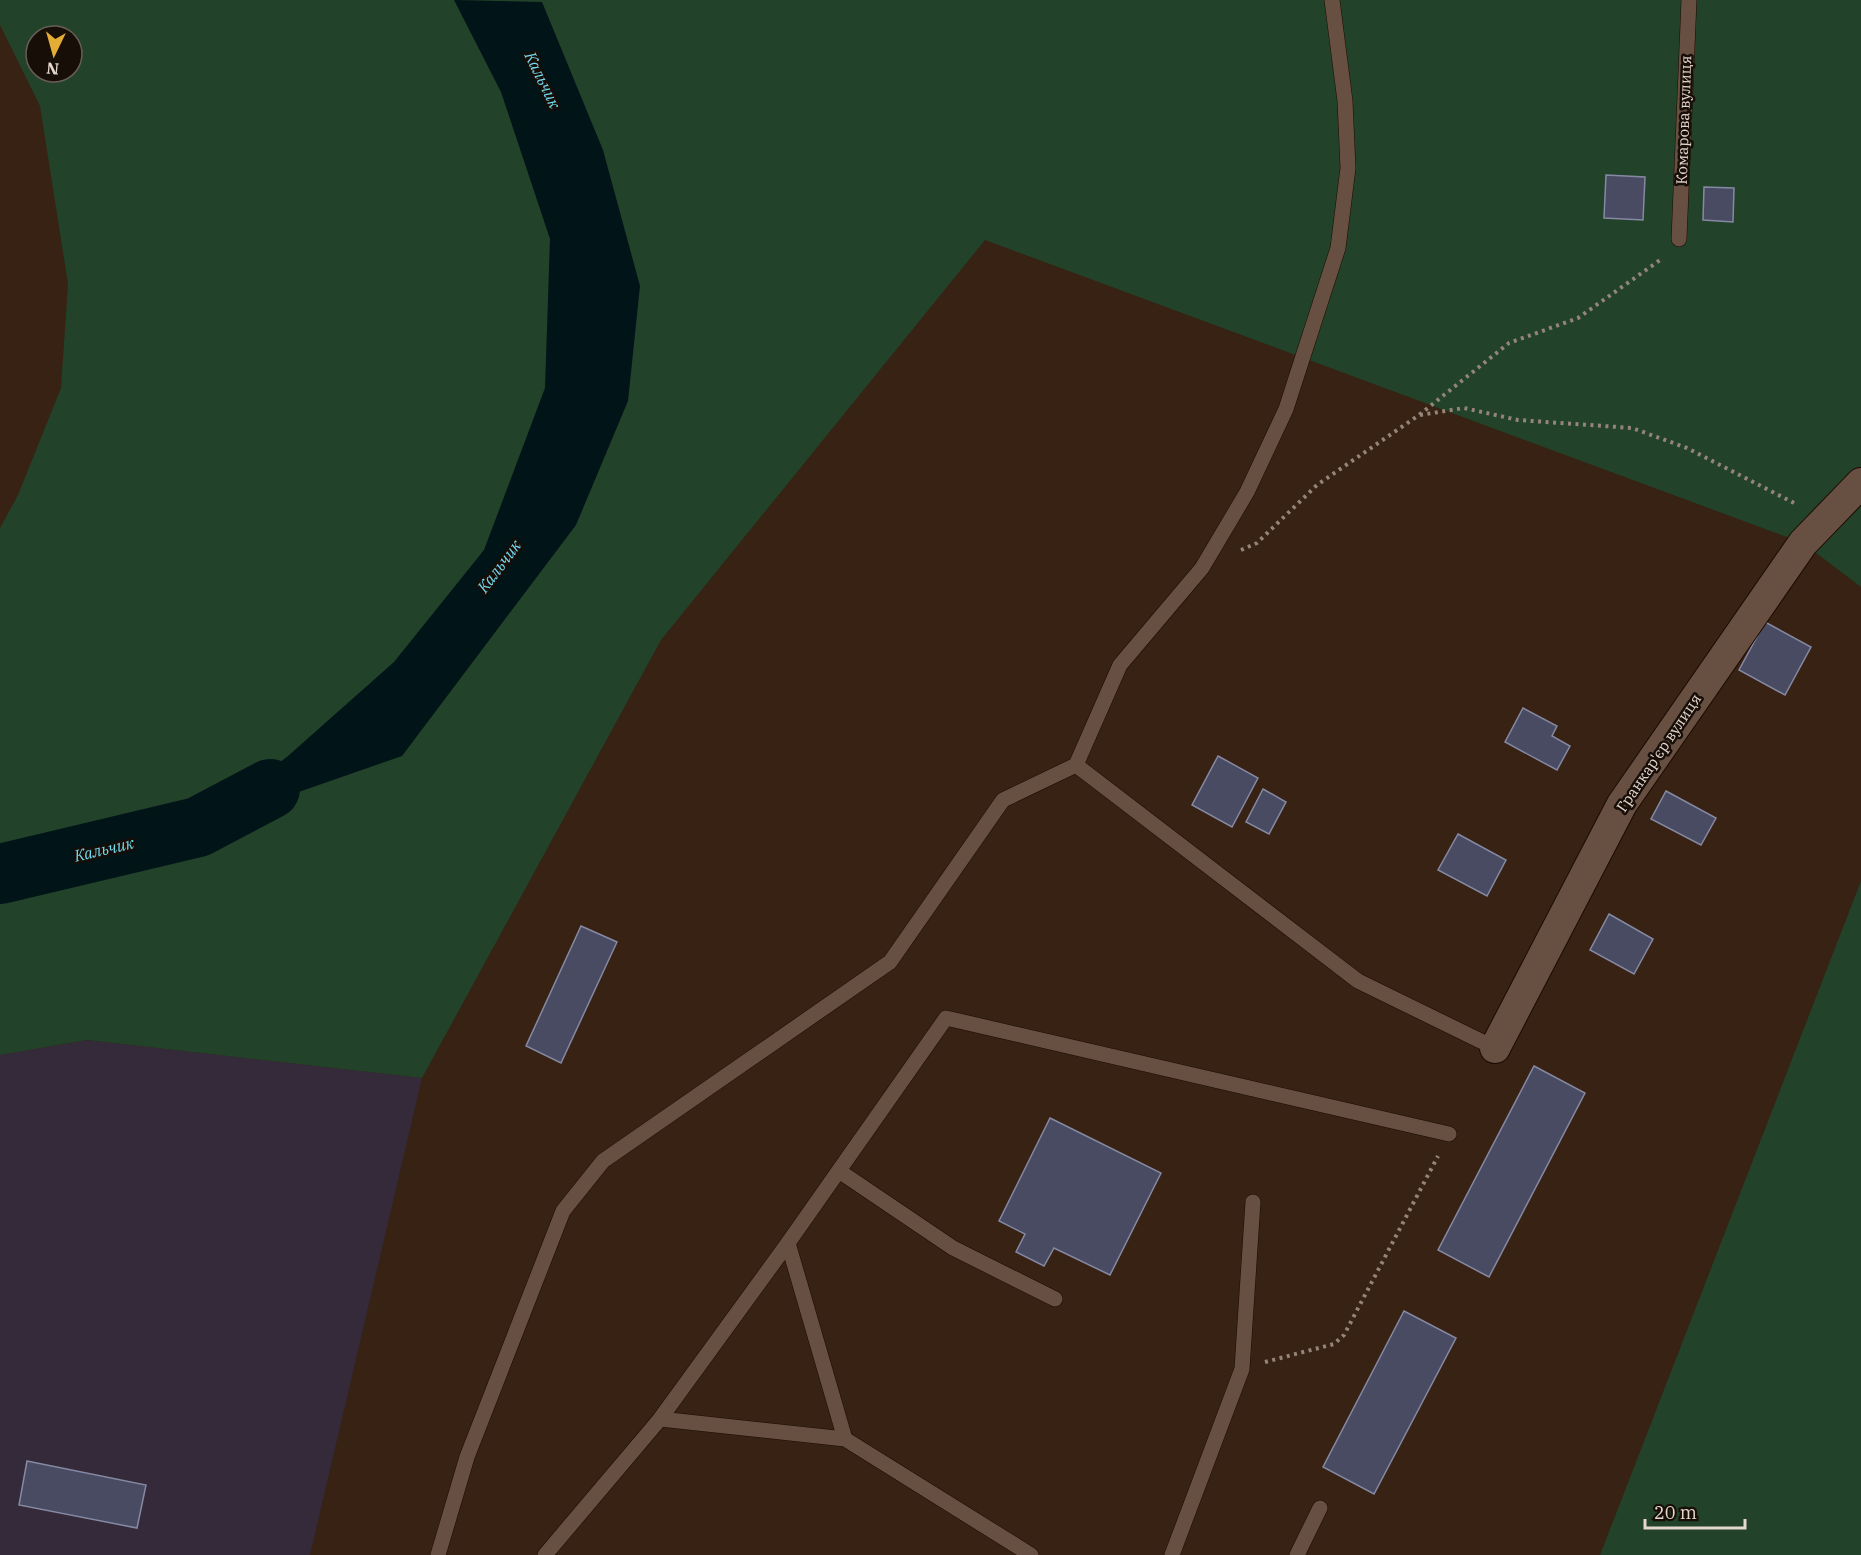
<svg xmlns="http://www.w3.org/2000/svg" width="1861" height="1555" font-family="'IBM Plex Serif',serif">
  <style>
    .industrial { fill: #342a39 }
    .green { fill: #224229; fill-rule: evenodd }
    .water { fill: #011418 }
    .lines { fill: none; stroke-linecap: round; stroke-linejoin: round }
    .river { stroke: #011418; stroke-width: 60 }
    .building { fill: #494b63; stroke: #8689a3; stroke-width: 1.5 }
    .lane-casing { stroke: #1d0a01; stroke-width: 16 }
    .street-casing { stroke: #1d0a01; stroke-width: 32 }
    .path { stroke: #958479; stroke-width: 4; stroke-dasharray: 3 4.5; stroke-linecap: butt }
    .lane { stroke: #675041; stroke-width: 15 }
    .street { stroke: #675041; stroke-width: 30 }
    .labels { text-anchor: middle; stroke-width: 5; stroke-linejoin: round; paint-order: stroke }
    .street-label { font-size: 15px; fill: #e5d7ce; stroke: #170e08 }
    .water-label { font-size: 16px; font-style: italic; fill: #71d8ee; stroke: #170e08 }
  </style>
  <rect width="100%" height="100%" fill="#372214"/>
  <polygon class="industrial" points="87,1040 422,1078 310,1555 0,1555 0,1055"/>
  <g class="green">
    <path d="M 0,0 L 1861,0 L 1861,587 L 1803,543 L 985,240 L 661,640 L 422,1078 L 87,1040 L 0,1055 L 0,528 L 18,495 L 61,388 L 68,284 L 40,106 L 0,25 ZM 36,36 L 72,36 L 72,72 L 36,72 Z"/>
    <polygon points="1861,881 1861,1555 1600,1555"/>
  </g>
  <polygon class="water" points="454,0 542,2 603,150 640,286 628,401 576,525 402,756 198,827 288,756 394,662 484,550 545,388 550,239 501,92"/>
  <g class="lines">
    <polyline class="river" points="0,874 198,827 270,789"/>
  </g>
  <g class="building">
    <polygon points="1606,175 1645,177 1643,220 1604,218"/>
    <polygon points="1704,187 1734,188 1733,222 1703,220"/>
    <polygon points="1765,622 1811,647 1785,695 1739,670"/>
    <polygon points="1523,708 1557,726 1552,736 1570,746 1557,770 1505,742"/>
    <polygon points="1218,756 1258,778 1232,827 1192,805"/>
    <polygon points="1263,789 1286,802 1269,834 1246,822"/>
    <polygon points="1666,791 1716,818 1701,845 1651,819"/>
    <polygon points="1458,834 1506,860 1487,896 1438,870"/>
    <polygon points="1609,914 1653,939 1634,974 1590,950"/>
    <polygon points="581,926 617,942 561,1063 526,1046"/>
    <polygon points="1534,1066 1585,1093 1489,1277 1438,1250"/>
    <polygon points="1050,1118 1161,1173 1110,1275 1054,1248 1044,1266 1016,1252 1025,1234 999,1221"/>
    <polygon points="1404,1311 1456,1338 1374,1494 1323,1467"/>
    <polygon points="27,1461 146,1485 137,1528 19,1505"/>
  </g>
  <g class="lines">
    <g class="lane-casing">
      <g id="lane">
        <polyline points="1679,239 1689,0"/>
        <polyline points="1076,765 1358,981 1495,1048"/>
        <polyline points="839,1171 953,1248 1055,1299"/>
        <polyline points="788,1243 845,1439"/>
        <polyline points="660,1419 845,1439 1031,1555"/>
        <polyline points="438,1555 467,1457 563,1211 603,1161 890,962 1003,800 1076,765 1120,665 1202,568 1247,492 1286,409 1338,248 1348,168 1345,101 1332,0"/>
        <polyline points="545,1555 660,1419 788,1243 946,1018 1449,1134"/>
        <polyline points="1172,1555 1242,1369 1253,1202"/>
        <polyline points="1297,1555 1320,1508"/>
      </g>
    </g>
    <g class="street-casing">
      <polyline id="street" points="1495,1048 1622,804 1803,543 1861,483"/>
    </g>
    <g class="path">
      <polyline points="1420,415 1464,408 1518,420 1632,428 1687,448 1798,505"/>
      <polyline points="1241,550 1257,543 1317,485 1419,415 1509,343 1578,318 1663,258"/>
      <polyline points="1265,1362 1334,1344 1344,1335 1438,1156"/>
    </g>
    <use href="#lane" class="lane"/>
    <use href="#street" class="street"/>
  </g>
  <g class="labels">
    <g class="street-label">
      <text transform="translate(1684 120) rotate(-88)" y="5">Комарова вулиця</text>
      <text transform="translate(1659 753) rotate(-56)" y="5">Гранкар'єр вулиця</text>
    </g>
    <g class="water-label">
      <text transform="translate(543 80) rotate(64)" y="6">Кальчик</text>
      <text transform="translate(499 566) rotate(-53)" y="6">Кальчик</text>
      <text transform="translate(104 849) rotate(-13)" y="6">Кальчик</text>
    </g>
  </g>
  <g transform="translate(54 54) rotate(185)"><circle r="28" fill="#170e08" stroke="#695e57" stroke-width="1.5"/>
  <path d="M0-4.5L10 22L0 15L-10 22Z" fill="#e4ad35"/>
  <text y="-9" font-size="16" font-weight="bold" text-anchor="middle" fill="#e5d7ce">N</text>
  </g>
  <path d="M1645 1519v9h100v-9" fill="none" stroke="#e5d7ce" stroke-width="3"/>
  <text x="1654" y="1519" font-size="18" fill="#e5d7ce" stroke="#170e08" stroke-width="4.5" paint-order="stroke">20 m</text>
</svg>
